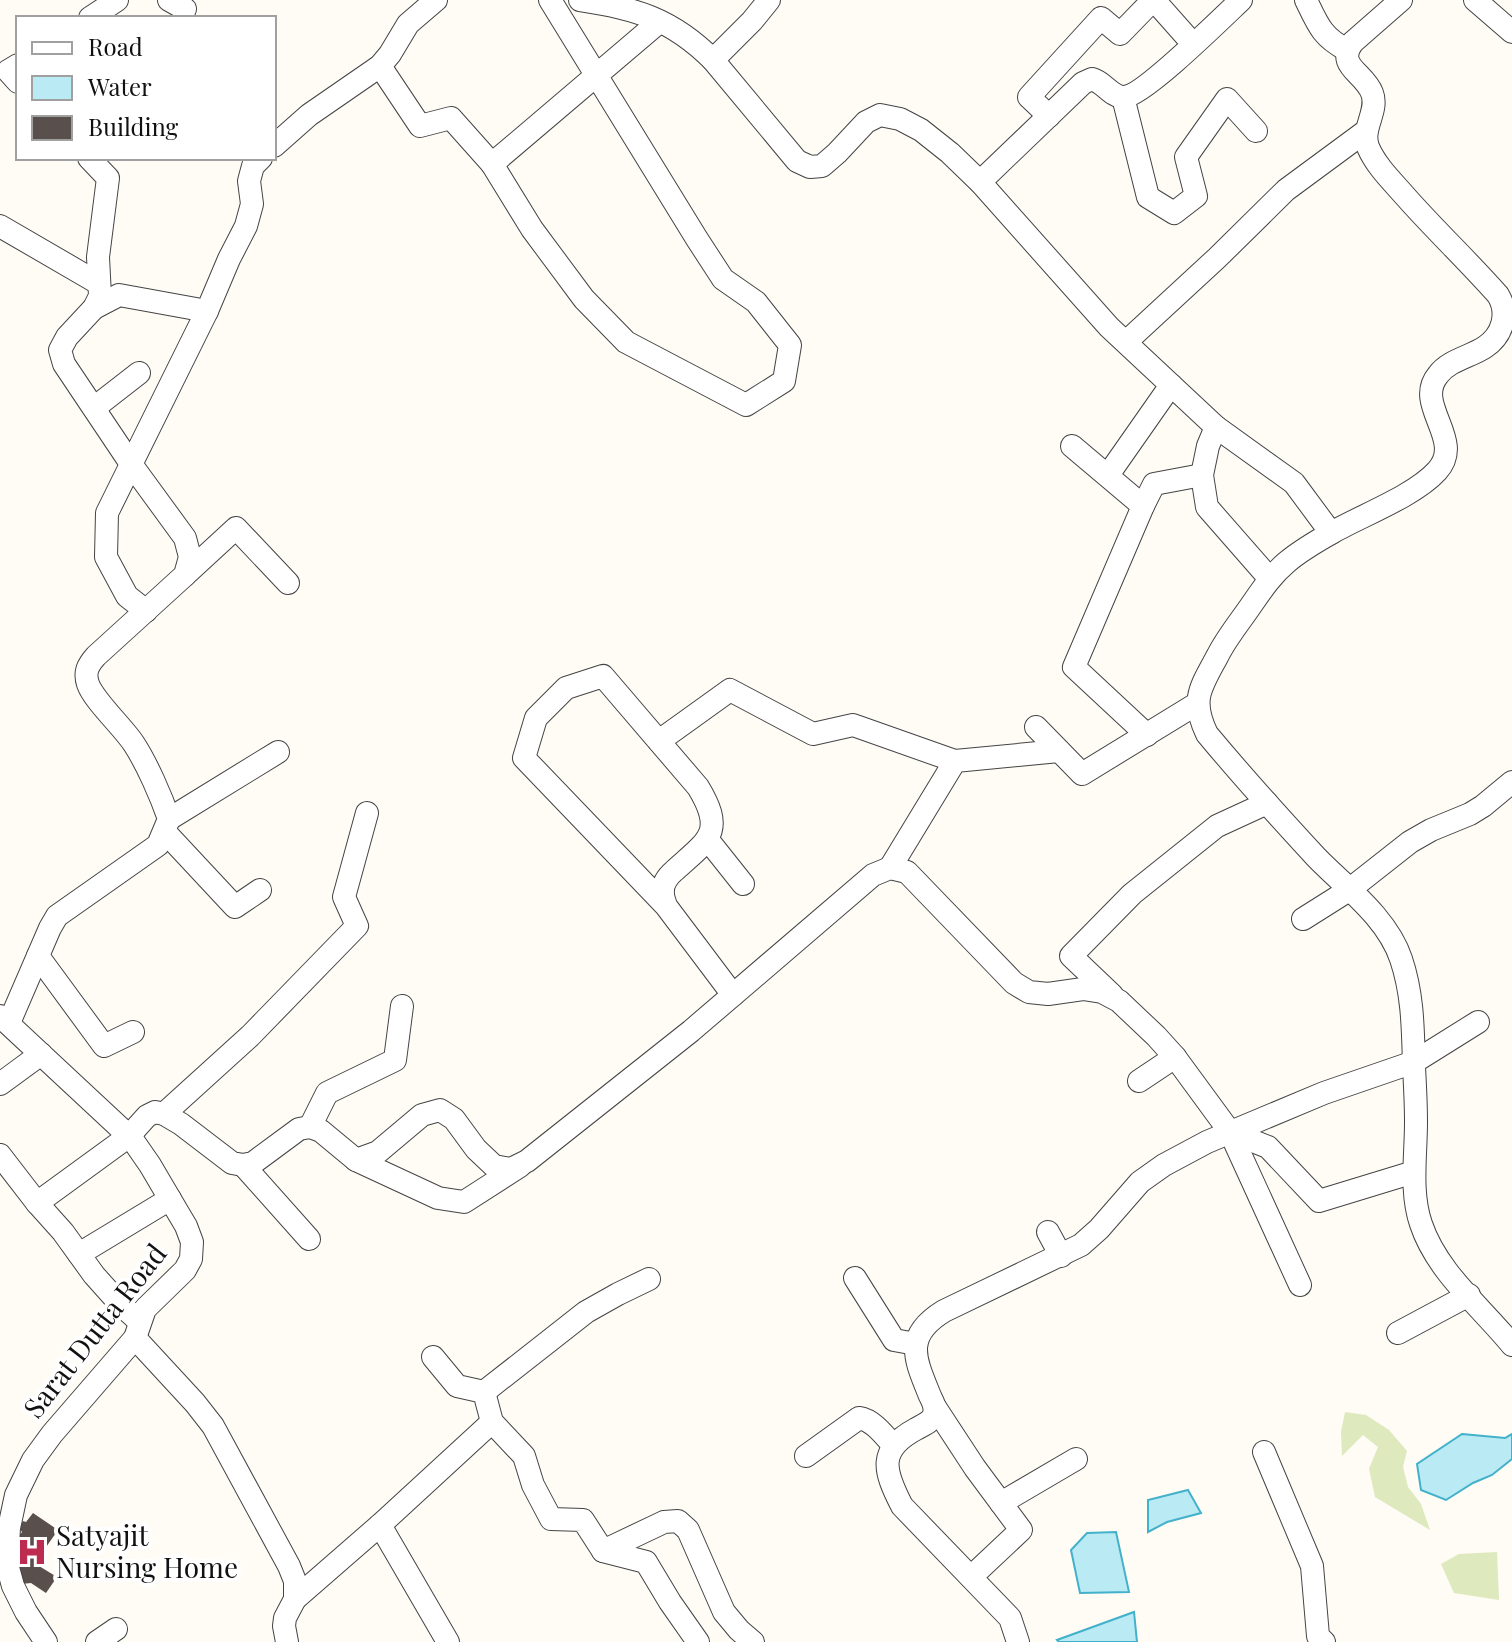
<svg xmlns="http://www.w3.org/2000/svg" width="1512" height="1642" font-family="'Playfair Display',serif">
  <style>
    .green { fill: #dee9be }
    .water { fill: #baebf5; stroke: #43b1ca; stroke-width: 2 }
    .building { fill: #594f4d }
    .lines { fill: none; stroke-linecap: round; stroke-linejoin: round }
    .minor-casing { stroke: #444; stroke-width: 24 }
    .minor { stroke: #fff; stroke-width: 22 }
    .labels { text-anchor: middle; stroke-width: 8; stroke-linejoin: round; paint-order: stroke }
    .street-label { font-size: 28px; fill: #111; stroke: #fff }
    .poi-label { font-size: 28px; fill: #111; stroke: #fff; text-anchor: start }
  </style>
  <rect width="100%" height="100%" fill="#fffbf5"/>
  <g class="green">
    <polygon points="1345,1412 1366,1415 1389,1430 1407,1451 1403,1467 1408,1487 1421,1504 1430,1530 1375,1497 1369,1469 1378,1447 1363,1435 1342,1456 1341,1432"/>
    <polygon points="1497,1552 1499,1600 1454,1593 1441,1564 1459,1554"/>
  </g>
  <g class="water">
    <polygon points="1462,1434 1505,1438 1512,1434 1512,1459 1492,1475 1473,1483 1446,1500 1421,1490 1417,1464"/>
    <polygon points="1188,1490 1201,1513 1167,1522 1148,1532 1148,1500"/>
    <polygon points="1116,1532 1129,1592 1080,1593 1071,1550 1087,1533"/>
    <polygon points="1134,1612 1137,1642 1059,1642 1057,1640"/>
  </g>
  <polygon class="building" points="33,1513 58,1530 44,1550 47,1554 39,1566 57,1577 46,1593 31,1583 21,1584 13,1565 19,1549 13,1544 22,1532 19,1528 23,1521 26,1522"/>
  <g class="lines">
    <g class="minor-casing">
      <g id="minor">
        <polyline points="169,0 185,9"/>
        <path d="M 580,0 C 635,8 672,19 713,60 L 797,161 L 810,167 L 822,166 L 837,153 L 866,122 L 880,115 L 900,119 L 921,130 L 950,153 L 980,182 L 1109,327 L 1216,427 L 1294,483 L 1331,533"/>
        <polyline points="1154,0 1193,44"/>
        <path d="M 1306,0 C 1318,25 1322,37 1347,50"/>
        <path d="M 1401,0 L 1353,42 C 1335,66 1364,72 1372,93 C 1379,111 1361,128 1368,147 C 1376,166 1392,181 1405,196 C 1435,230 1468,261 1498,295 C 1509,313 1503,335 1485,347 C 1470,357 1449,360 1438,375 C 1413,405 1466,440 1437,471 C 1414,496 1363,515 1333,532 C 1317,541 1300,551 1287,562 C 1269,577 1258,596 1245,614 C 1235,628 1225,641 1218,655 C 1201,687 1190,699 1207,734 C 1242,776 1279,817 1316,857 C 1345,887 1387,917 1401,959 C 1413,994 1413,1030 1414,1067 C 1415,1085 1416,1103 1416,1122 C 1416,1156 1410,1192 1421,1224 C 1437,1272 1481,1307 1512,1345"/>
        <polyline points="1475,0 1512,32"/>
        <polyline points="90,18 117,0"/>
        <polyline points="713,60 752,21 769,0"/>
        <polyline points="18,65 8,71 18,82"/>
        <polyline points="380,66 420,126 451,118 492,164 659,22"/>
        <polyline points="1123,97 1148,197 1174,213 1196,196 1186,157 1227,99 1256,131"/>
        <polyline points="1049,116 1029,97 1101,18 1120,34 1153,0"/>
        <polyline points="274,146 309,115 380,66 390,54 408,24 436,0"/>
        <polyline points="492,164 532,229 584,299 626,342 746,405 784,381 790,345 756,302 723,279 697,239 550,0"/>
        <path d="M 980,182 L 1083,83 L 1092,79 C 1104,82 1111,97 1124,97 C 1143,96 1223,17 1241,0"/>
        <polyline points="0,226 98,283"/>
        <polyline points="94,308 119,295 207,311"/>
        <polyline points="1126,342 1217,258 1286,190 1366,131"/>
        <polyline points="94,408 139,373"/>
        <polyline points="1216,427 1208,446 1202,475 1207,507 1270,579"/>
        <polyline points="1072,446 1143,506 1074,667 1147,735"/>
        <polyline points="1108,475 1171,385"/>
        <polyline points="1143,506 1154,484 1202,475"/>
        <polyline points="185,575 236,528 288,583"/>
        <polyline points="146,611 127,596 106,557 107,513 207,311 229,259 246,226 252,204 249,181 253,166 261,158"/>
        <polyline points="1036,727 1082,774 1198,703"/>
        <polyline points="659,741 730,690 813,734 853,725 955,761"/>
        <polyline points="169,819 278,752"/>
        <polyline points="165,832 235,907 260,890"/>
        <polyline points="708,840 743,884"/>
        <polyline points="890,868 955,761 1059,751"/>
        <path d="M 666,906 L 524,758 L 536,718 L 566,688 L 603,676 L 698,787 C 726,833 708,840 674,871 C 667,877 662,885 663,894 C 663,898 665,902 666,906 L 733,995"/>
        <polyline points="1303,919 1349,890 1410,842 1431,830 1470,814 1483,806 1512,782"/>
        <polyline points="38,956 104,1046 133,1032"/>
        <polyline points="1112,995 1071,956 1132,894 1217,826 1267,803"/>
        <polyline points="0,1016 132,1139 150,1165 170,1199 186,1226 192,1242 191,1259 185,1270 145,1309 135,1338 52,1434 33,1460 16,1495 9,1528 7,1564 13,1586 26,1612 46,1642"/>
        <path d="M 9,1023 L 50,928 L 57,916 L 158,845 L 169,819 C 161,796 147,764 134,744 C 123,727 94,701 88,684 C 84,672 88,665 96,656 L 185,575 L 190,557 L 185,538 L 131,464 L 64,364 L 60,350 L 67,337 L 94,308 L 100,296 L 98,257 L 108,178 L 89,158"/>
        <polyline points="1139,1081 1175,1057"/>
        <polyline points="0,1084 41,1054"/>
        <polyline points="164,1114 250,1036 357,926 344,897 367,813"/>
        <polyline points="310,1127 327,1093 395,1060 402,1006"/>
        <polyline points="1230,1132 1268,1147 1319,1201 1414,1172"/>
        <polyline points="0,1155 37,1203 63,1232 94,1275 119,1303 140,1322"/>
        <polyline points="356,1160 438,1198 464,1202 520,1166"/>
        <polyline points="243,1165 309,1239"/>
        <polyline points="37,1203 129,1136 147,1116 155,1112 164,1114 181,1124 232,1163 243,1165 253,1163 299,1129 310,1127 321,1131 356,1160 378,1152 422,1115 440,1110 454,1119 476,1149 494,1166 511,1169 527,1161 691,1031 873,875 890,868 907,872 1014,983 1029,992 1048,994 1083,989 1102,992 1119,1001 1156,1036 1175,1057 1230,1132 1300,1285"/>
        <polyline points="1048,1232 1061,1256"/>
        <polyline points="79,1254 170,1199"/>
        <polyline points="855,1278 894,1340 916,1344"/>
        <polyline points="1398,1333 1469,1295"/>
        <polyline points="135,1338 195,1403 213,1426 289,1566 295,1581 295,1599 285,1618 284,1626 287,1642"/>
        <polyline points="433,1357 457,1386 484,1392 492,1422 524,1456 533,1485 551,1519 583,1520 603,1551 646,1562 670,1602 698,1642"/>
        <polyline points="484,1392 586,1312 618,1294 649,1279"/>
        <polyline points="935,1407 975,1468 1021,1530 971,1577"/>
        <polyline points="1264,1452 1312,1566 1318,1636 1324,1642"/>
        <path d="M 806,1456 L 859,1418 C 873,1420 884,1435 893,1445"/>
        <polyline points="1001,1503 1076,1459"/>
        <polyline points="380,1525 448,1642"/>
        <polyline points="603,1551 664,1522 678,1521 688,1530 724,1612 739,1630 753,1642"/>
        <polyline points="295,1599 380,1525 492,1422"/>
        <polyline points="97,1642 116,1629"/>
        <path d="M 1018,1642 L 1010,1618 L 902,1506 C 884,1471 877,1450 916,1429 C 923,1425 932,1422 934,1414 C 936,1407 933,1402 930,1396 C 915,1359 903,1336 944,1311 L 1081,1245 L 1099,1229 L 1140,1182 L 1164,1165 L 1207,1142 L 1324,1093 L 1414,1062 L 1478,1022"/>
      </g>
    </g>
    <use href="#minor" class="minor"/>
  </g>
  <defs>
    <g id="hospital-bare" transform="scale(2.4)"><path d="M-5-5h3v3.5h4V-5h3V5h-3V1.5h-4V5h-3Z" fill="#be2b51" stroke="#fff" stroke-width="2.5" paint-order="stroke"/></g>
  </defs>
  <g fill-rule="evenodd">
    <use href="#hospital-bare" x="32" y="1552"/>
  </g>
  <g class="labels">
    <g class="street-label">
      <text transform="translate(95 1331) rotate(-52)" y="10">Sarat Dutta Road</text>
    </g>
    <g class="poi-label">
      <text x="56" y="1546">Satyajit<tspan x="56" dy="32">Nursing Home</tspan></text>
    </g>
  </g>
  <rect x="16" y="16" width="260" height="144" fill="#ffffff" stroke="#a0a0a0" stroke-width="2"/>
  <rect x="32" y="42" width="40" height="12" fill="#ffffff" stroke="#a0a0a0" stroke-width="2"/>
  <text x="88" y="56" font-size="24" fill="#111111">Road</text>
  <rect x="32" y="76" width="40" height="24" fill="#baebf5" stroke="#a0a0a0" stroke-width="2"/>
  <text x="88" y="96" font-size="24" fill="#111111">Water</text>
  <rect x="32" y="116" width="40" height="24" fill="#594f4d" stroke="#a0a0a0" stroke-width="2"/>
  <text x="88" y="136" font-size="24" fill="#111111">Building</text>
</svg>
